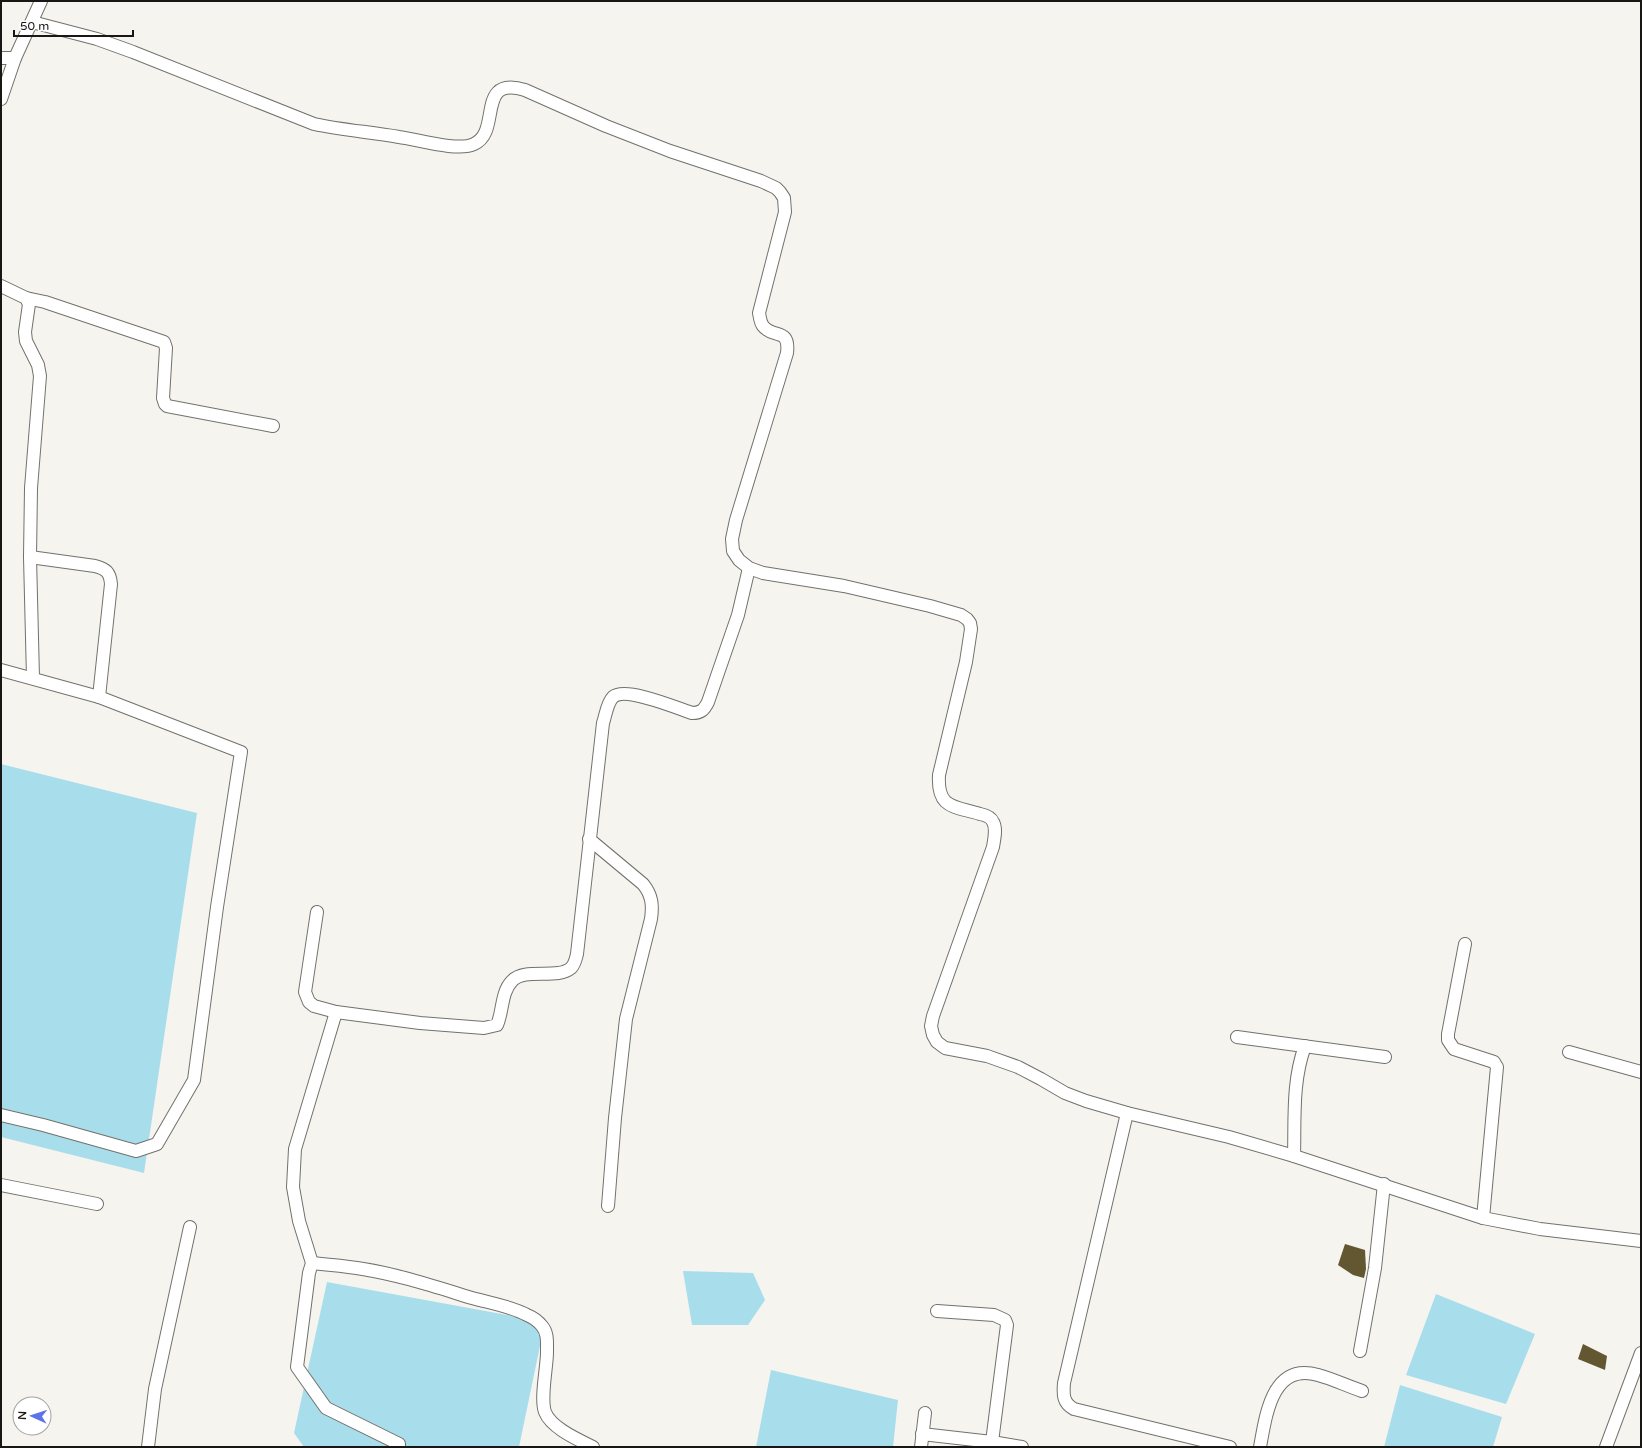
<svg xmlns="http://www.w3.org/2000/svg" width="1642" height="1448" font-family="'Varela Round',sans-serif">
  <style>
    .water { fill: #a8deec }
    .building { fill: #625730 }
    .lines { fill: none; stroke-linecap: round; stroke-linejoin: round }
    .street-casing { stroke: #72716d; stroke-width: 14 }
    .street { stroke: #fff; stroke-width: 12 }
  </style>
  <rect width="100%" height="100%" fill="#f6f4ef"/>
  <g class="water">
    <polygon points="1,764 197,813 144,1173 1,1137"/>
    <polygon points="683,1271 753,1273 765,1300 748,1325 692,1325"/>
    <polygon points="327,1282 545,1322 519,1447 304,1447 294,1433"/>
    <polygon points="1436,1294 1535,1334 1506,1404 1406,1375"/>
    <polygon points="771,1370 898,1400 893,1447 756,1447"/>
    <polygon points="1400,1385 1502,1417 1493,1447 1384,1447"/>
  </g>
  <g class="building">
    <polygon points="1345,1244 1365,1250 1366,1269 1364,1278 1353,1275 1338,1265"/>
    <polygon points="1583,1344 1607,1356 1605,1370 1578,1359"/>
  </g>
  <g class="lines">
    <g class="street-casing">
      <g id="street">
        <path d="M 32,22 L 97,39 L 133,52 L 314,124 C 342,130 370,132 399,137 C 416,139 458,152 474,144 C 502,132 475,75 525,90 L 606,126 L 670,151 L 761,181 L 776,188 L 780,192 L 784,198 L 785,212 L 759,313 C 760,317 760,322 763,326 C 773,339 790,327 787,353 L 736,520 L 732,539 L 733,551 L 739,560 L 749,568 L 763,573 L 844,586 L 930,606 L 961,615 L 967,619 L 970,623 L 971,629 L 966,662 L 939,775 C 937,809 954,806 980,814 C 985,815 991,817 993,822 C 997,829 994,840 993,847 L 933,1016 L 931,1026 L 933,1035 L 937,1042 L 945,1048 L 987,1056 L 1018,1067 L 1041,1079 L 1065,1093 L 1086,1101 L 1127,1113 L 1229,1137 L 1294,1156 L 1483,1218 L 1540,1229 L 1641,1241"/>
        <polyline points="1,58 15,58"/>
        <polyline points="1,99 15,58 41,1"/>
        <polyline points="1,286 26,298 29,304 25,332 26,341 38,365 40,376 31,488 30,557 33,678"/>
        <polyline points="26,298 45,302 164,342 166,348 163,398 165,404 167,406 273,426"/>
        <path d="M 30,557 L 95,566 C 106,569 110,572 111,584 L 99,697"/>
        <polyline points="1,670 99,697 241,752 217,907 194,1080 157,1144 136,1151 43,1125 1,1115"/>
        <path d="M 589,839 L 643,884 C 652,895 653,905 651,919 L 626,1019 L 615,1118 L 608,1206"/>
        <path d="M 317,912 L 305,992 L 309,1002 L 314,1006 L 336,1012 L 420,1023 L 484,1028 L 497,1025 C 503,1012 501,992 512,981 C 525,967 557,980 571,968 C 575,964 576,958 577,954 L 603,723 C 606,714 607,703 613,697 C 625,686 677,708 692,713 C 701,713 704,710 708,702 L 738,615 L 749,568"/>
        <polyline points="1465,944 1448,1034 1448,1040 1454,1049 1494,1062 1497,1067 1483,1218"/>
        <polyline points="336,1012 295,1149 293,1187 299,1221 312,1263 309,1273 297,1367 326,1408 399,1444 399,1447"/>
        <polyline points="1237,1037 1385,1057"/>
        <polyline points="1569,1052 1641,1072"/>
        <path d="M 1127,1113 L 1064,1383 C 1063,1395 1063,1403 1074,1409 L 1230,1447"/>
        <path d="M 1294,1156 C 1295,1119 1292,1081 1305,1046"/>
        <polyline points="1,1185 97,1204"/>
        <path d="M 312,1263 C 329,1265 346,1266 363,1269 C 400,1275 436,1287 472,1298 C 490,1303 510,1306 527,1315 C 532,1317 538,1321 542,1326 C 548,1333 547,1342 547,1352 C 547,1368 540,1398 545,1412 C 551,1428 579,1440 593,1447"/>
        <polyline points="937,1311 994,1315 1005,1320 1007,1325 992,1442"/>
        <polyline points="1360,1351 1375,1268 1384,1184"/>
        <polyline points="922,1434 992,1442 1022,1447"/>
        <polyline points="148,1447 155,1389 190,1227"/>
        <polyline points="921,1447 925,1413"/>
        <path d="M 1260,1447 C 1266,1415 1272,1362 1318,1375 C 1333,1379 1347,1386 1362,1391"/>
        <polyline points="1606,1447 1641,1353"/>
      </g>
    </g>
    <use href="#street" class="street"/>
  </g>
  <rect width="1642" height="1448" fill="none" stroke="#181716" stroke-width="4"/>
  <g transform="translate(32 1416) rotate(273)"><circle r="19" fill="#ffffff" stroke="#a3a2a2"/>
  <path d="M0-3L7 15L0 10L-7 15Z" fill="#5d73ea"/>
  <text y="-6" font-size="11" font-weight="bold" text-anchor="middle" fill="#181716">N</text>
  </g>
  <path d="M14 30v6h119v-6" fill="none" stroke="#181716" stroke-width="2"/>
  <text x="20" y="30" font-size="12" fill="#181716" stroke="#ffffff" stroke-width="3" paint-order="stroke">50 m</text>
</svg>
